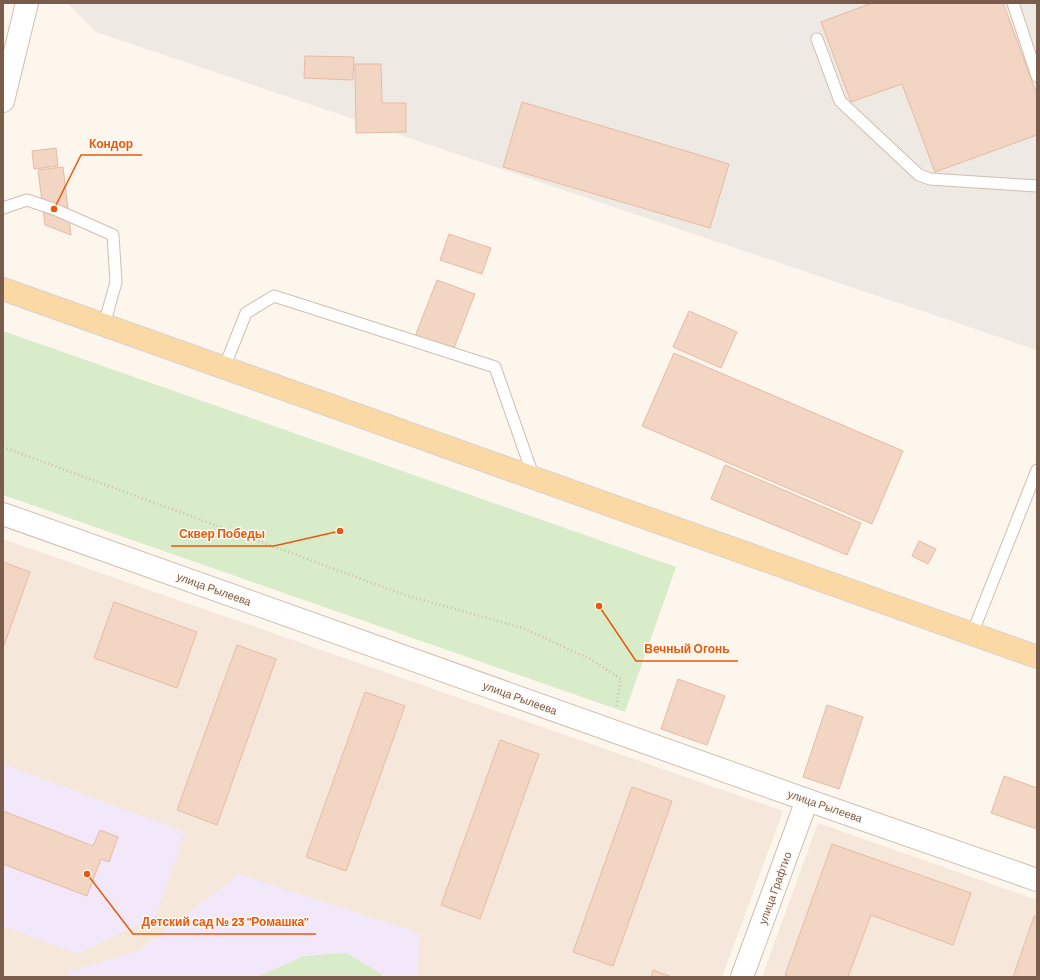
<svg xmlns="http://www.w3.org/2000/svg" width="1040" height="980" font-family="Barlow,sans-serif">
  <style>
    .residential { fill: #f5e8da }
    .industrial { fill: #efe9e4 }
    .education { fill: #f3e8fa }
    .green { fill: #d8ecc9 }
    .building { fill: #f3d5c3; stroke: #e6bba3 }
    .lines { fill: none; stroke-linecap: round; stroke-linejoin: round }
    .lane-casing { stroke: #d1beb0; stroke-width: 13 }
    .street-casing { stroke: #d1beb0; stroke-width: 24 }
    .primary-casing { stroke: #dad1cd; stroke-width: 24 }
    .path { stroke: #d9b8a5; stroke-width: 2.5; stroke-dasharray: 1 3; stroke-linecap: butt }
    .lane { stroke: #fff; stroke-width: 11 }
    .street { stroke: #fff; stroke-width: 22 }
    .primary { stroke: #fbd9a5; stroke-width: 22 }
    .labels { text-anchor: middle; stroke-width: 3; stroke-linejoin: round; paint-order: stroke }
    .street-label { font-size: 11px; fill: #7a5c4d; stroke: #fffaf3 }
    .leader { fill: none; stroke: #e8590c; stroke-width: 1.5 }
    .callout-dot { fill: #e8590c; stroke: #fffaf3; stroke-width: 1.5 }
    .callout-label { font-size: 12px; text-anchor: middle; font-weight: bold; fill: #e8590c; stroke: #fffaf3; stroke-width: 3; stroke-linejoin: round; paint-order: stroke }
  </style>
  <rect width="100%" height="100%" fill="#fdf6ec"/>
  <g class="residential">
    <polygon points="3,539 783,811 722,977 3,977"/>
    <polygon points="818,823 1037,900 1037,977 762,977"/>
  </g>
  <polygon class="industrial" points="67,3 1037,3 1037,350 96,32"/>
  <g class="education">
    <polygon points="3,764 185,832 156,916 78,954 3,926"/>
    <polygon points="239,874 419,933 418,977 67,977 70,971 138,951"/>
  </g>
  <g class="green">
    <polygon points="3,331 676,567 625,712 3,495"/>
    <polygon points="346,953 380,973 383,977 257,977 304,956"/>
  </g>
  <g class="building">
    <polygon points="872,3 1003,3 1037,95 1037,135 935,172 902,84 851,102 821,22"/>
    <polygon points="305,56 354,57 353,80 304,78"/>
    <polygon points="355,64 381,64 382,103 406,103 406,132 356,133"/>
    <polygon points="522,102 729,164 710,228 503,167"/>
    <polygon points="56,148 58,166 34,169 32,151"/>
    <polygon points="63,167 71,235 45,225 38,170"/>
    <polygon points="449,234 491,248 482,274 440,260"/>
    <polygon points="437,280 475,294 452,353 414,339"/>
    <polygon points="689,311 737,332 721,368 673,347"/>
    <polygon points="674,353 903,451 872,524 642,426"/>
    <polygon points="725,465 861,523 847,555 711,499"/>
    <polygon points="919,541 936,549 928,564 912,556"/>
    <polygon points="3,562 30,572 3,648"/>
    <polygon points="114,602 197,632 177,688 94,658"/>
    <polygon points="237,645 276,659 217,825 177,810"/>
    <polygon points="678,679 725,696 707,745 661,729"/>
    <polygon points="365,692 405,706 346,871 306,857"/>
    <polygon points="827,705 863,717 839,789 803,777"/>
    <polygon points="500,740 539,754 480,919 441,905"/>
    <polygon points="1004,776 1037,788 1037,829 991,813"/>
    <polygon points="632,787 672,801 613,966 573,952"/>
    <polygon points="3,811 93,846 100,830 118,837 109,862 101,859 87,896 3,864"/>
    <polygon points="832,844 971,893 953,945 871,915 848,977 791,977 785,975"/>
    <polygon points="1034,916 1037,917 1037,977 1013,977"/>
    <polygon points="653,970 672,977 651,977"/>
  </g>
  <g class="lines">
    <g class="lane-casing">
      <g id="lane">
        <polyline points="1013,3 1037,76"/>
        <polyline points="817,39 840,101 919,175 930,179 1037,186"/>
        <polyline points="3,208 27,200 54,209 113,235 116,282 104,325"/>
        <polyline points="224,368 246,313 274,296 495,367 534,478"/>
        <polyline points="972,634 1037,470"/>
      </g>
    </g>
    <g class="street-casing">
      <g id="street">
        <polyline points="3,101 27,3"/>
        <polyline points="3,514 807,800 1037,880"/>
        <polyline points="742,977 807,800"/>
      </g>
    </g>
    <g class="primary-casing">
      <polyline id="primary" points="3,289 1037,657"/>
    </g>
    <polyline class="path" points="3,447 405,595 523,628 592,660 621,679 616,708"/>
    <use href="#lane" class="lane"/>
    <use href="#street" class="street"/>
    <use href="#primary" class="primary"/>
  </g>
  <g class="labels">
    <g class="street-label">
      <text transform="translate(214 589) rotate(20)" y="4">улица Рылеева</text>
      <text transform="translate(520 698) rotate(20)" y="4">улица Рылеева</text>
      <text transform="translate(825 806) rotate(19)" y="4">улица Рылеева</text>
      <text transform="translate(775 888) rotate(-70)" y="4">улица Графтио</text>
    </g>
  </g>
  <path class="leader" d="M54 209L81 155H142M340 531L274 546H171M599 606L636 661H738M87 874L133 934H316"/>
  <g class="callout-dot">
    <circle cx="54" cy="209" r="4"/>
    <circle cx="340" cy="531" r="4"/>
    <circle cx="599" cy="606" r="4"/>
    <circle cx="87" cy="874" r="4"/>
  </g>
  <g class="callout-label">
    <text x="111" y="148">Кондор</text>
    <text x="222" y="538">Сквер Победы</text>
    <text x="687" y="653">Вечный Огонь</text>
    <text x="225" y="926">Детский сад № 23 "Ромашка"</text>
  </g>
  <rect width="1040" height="980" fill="none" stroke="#7a5c4d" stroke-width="8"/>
</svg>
